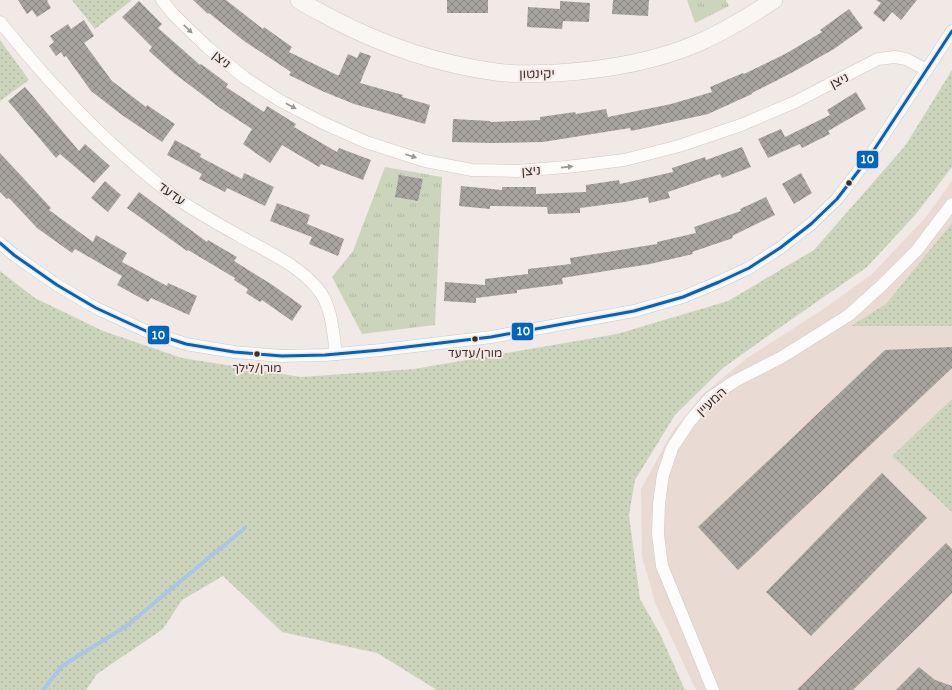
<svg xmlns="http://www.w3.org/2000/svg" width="952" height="690" font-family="'Varela Round',Heebo,sans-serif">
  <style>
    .built { fill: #e9dbd4 }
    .grass { fill: url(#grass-dots) }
    .park { fill: url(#park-tufts) }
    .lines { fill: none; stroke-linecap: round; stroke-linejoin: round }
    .stream { stroke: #aac5e7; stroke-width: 4 }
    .building { fill: url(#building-cross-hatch) }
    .street-casing { stroke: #cdc7c4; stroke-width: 13 }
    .secondary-casing { stroke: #cdc7c4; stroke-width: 18 }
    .street { stroke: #fdfcfb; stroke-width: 12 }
    .secondary { stroke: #faf6f4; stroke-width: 17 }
    .bus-1-casing { stroke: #f5e8e2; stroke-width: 6 }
    .bus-1 { stroke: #0065bd; stroke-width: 3 }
    .oneway { fill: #999694 }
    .bus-dot { fill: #35302e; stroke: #f5e8e2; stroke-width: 1.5 }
    .labels { text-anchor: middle; stroke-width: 4; stroke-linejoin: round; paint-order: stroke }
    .bus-label { font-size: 12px; fill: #35302e; stroke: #f5e8e2 }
    .street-label { font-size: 13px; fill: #35302e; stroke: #f5e8e2 }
    .line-badge { stroke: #f5e8e2; stroke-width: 1.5 }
    .badge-label { font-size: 11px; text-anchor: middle; font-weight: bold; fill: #fff }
  </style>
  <defs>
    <pattern id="grass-dots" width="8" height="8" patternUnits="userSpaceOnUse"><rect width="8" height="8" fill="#ccd5bc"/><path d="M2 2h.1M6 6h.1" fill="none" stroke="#b0b7a2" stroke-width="1.8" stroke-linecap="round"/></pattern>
    <pattern id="park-tufts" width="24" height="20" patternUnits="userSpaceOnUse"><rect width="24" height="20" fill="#ccd5bc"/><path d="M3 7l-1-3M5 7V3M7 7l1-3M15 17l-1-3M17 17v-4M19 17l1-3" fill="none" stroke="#b0b7a2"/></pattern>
    <pattern id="building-cross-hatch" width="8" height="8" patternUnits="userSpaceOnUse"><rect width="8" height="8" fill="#a7a39f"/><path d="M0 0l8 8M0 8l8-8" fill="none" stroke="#898582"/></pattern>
  </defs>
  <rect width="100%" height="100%" fill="#f1e9e6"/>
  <polygon class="built" points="952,181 952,690 696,690 656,605 642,557 641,489 672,432 704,393 747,358 825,308 872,274 926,217"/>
  <g class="grass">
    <polygon points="72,0 132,0 95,29"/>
    <polygon points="0,40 29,80 0,101"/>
    <polygon points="952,70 952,167 916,214 867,267 772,333 723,368 675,415 635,480 629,515 640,599 660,634 685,690 437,690 377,653 282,632 223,576 182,600 163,629 97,674 86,690 0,690 0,271 35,298 103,331 182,358 301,377 414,369 617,334 728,301 814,250 905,146"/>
    <polygon points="952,223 952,326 851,326 886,304"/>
    <polygon points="952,399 952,512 892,456"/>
  </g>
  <g class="park">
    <polygon points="687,0 726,0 729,6 695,23"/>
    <polygon points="385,167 442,177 435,325 362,334 351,313 332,277 353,251"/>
  </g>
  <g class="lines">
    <polyline class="stream" points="43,690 62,666 125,627 245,528"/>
  </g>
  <g class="building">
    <polygon points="18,0 48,0 47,1 51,8 37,17 32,10 27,14"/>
    <polygon points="193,0 226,0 263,29 264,27 292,47 289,52 337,75 339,75 348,54 357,58 360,52 371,56 360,83 403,95 402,97 430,105 425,124 354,104 322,91 289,75 291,72 244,41 209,13 208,14"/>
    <rect x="447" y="0" width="41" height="13"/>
    <polygon points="613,0 649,0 648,16 612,14"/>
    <polygon points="876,0 917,0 901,20 892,12 884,22 873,13 881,3"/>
    <polygon points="139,1 162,24 158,28 200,65 201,64 228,84 226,87 264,112 267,106 296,124 294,127 337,152 339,148 371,160 363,180 321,164 319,167 282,145 270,163 243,144 252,129 220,108 175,74 149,51 152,47 122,17"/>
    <polygon points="560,1 590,3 589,22 563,21 562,29 527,27 528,7 560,9"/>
    <polygon points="849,9 863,28 834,49 793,72 752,93 752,94 708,114 631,131 630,128 543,142 491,143 452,142 453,119 490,121 490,122 540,120 540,117 575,112 576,114 606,109 608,117 671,104 712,92 710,87 743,73 744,74 787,53 822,32 820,30"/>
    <polygon points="84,20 94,36 84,43 112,81 146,107 147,105 175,124 162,142 122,115 91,91 66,56 64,57 61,52 56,56 49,46 54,42 50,36 68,24 71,29"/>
    <polygon points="25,87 79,151 85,144 110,166 94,183 60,154 56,158 8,101"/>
    <polygon points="856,92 866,109 828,131 830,134 802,148 800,144 768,158 758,139 781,129 785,137 830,115 827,110"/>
    <polygon points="175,140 201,154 200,157 242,179 244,173 274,187 265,206 227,188 225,192 199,179 202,174 167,155"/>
    <polygon points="742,147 751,167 722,178 720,174 668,192 670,198 649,203 648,197 625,202 580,208 580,213 548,214 547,207 490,206 490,209 459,206 461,186 502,190 502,187 536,187 536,194 586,192 586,185 619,180 620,184 673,172 672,168 705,157 706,160"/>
    <polygon points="0,153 51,208 49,210 93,242 96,235 127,253 122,262 167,286 168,283 197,296 189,315 151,298 148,302 117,285 122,276 75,249 72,253 37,228 9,198 7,199 0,192"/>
    <polygon points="801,173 812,193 794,204 782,184"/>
    <polygon points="399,175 423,179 418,201 395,197"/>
    <polygon points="105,181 121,195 108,212 91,198"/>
    <polygon points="139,192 207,242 208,240 237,257 234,261 271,284 302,306 292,321 262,300 260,302 246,293 248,289 234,280 235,278 188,250 187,251 127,208"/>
    <polygon points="766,197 775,215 732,236 733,238 692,252 693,254 650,264 562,278 563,284 517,290 517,293 476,298 476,303 444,301 445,282 485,285 485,279 528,274 528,269 571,264 570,258 657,244 657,242 696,233 694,227 741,211 740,209"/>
    <polygon points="277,203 310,215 307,224 344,239 338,256 309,244 312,237 270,221"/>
    <polygon points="952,347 952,368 738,570 698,527 885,350"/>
    <polygon points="882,473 927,518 811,636 766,592"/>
    <polygon points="946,543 952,549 952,593 924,621 853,690 797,690"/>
    <polygon points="919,667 935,680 952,686 952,690 896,690"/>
  </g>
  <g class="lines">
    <g class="street-casing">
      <g id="street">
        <polyline points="162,0 173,14 207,47 245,78 279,100 321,122 366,142 425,161 472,170 516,171 567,167 624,160 679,146 741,125 795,102 878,59 895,57 906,59 927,70"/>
        <path d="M 0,22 C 52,87 108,147 175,197 C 200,215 229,230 256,245 C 278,257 300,268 317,288 C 332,305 333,332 336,354"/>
        <polyline points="0,243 14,255 57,285 96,308 146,331 186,344 234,352 282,356 325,355 381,350 491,337 634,311 683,297 719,282 749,268 780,248 811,224 837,199 870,156 952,31"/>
        <polyline points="713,690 662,566 658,534 659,504 663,475 672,448 690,421 710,398 735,381 782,357 849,315 881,286 917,250 952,204"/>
      </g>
    </g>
    <g class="secondary-casing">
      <path id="secondary" d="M 299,0 C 309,7 320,12 331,18 C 382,45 438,64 496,72 C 516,75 537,74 557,73 C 604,70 654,62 698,43 C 725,31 750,16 774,0"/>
    </g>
    <use href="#street" class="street"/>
    <use href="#secondary" class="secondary"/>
    <g class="bus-1-casing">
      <polyline id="bus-1" points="0,243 14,255 57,285 96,308 146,331 186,344 234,352 282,356 325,355 381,350 491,337 634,311 683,297 719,282 749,268 780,248 811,224 837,199 870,156 952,31"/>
    </g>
    <use href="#bus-1" class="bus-1"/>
  </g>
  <defs><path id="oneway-solid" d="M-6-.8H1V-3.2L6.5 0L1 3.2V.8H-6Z"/></defs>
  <g class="oneway">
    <use href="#oneway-solid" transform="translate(188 29) rotate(44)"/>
    <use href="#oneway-solid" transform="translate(291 106) rotate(28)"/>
    <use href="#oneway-solid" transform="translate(411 156) rotate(18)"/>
    <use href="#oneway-solid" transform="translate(567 167) rotate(-6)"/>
  </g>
  <g class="bus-dot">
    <circle cx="849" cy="183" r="3.5"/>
    <circle cx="475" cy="339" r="3.5"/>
    <circle cx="257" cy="354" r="3.5"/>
  </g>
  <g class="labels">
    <g class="bus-label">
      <text x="475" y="357">מורן/עדעד</text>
      <text x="257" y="372">מורן/לילך</text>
    </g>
    <g class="street-label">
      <text transform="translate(222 59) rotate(39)" y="5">ניצן</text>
      <text transform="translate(537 73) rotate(-1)" y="5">יקינטון</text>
      <text transform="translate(839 80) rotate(-27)" y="5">ניצן</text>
      <text transform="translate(531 170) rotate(-4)" y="5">ניצן</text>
      <text transform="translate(172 193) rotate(36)" y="5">עדעד</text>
      <text transform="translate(711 401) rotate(-42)" y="5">המעיין</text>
    </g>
  </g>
  <g class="line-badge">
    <rect x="856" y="150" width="23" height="19" rx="4" fill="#0065bd"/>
    <rect x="511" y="322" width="23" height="19" rx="4" fill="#0065bd"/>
    <rect x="147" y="325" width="23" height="20" rx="4" fill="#0065bd"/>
  </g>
  <g class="badge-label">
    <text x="867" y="163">10</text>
    <text x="523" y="335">10</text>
    <text x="158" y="339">10</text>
  </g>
</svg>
